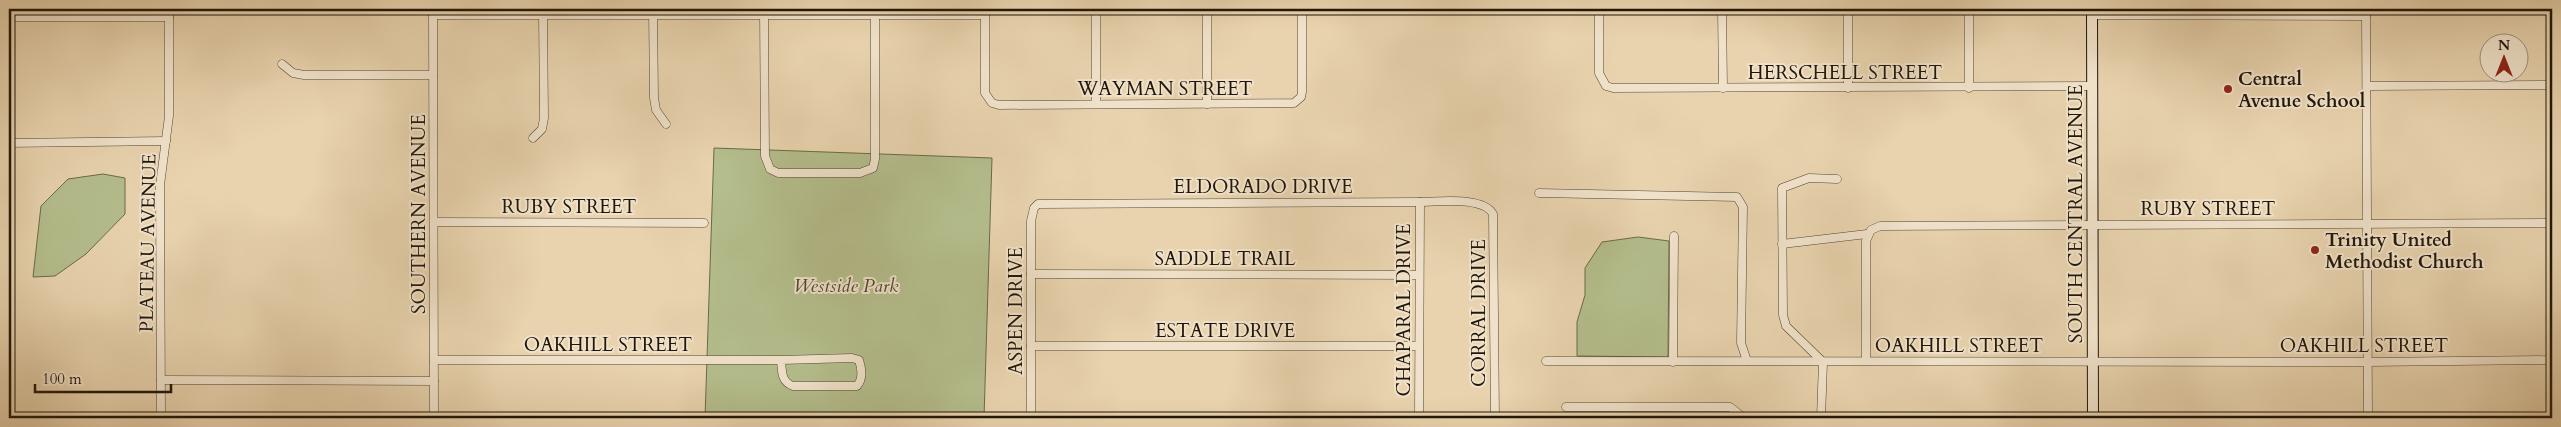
<svg xmlns="http://www.w3.org/2000/svg" width="2561" height="427" font-family="Cardo,serif">
  <style>
    .green { fill: #b4bd8c; stroke: #6a6a4a }
    .lines { fill: none; stroke-linecap: round; stroke-linejoin: round }
    .street-casing { stroke: #524532; stroke-width: 9 }
    .secondary-casing { stroke: #201609; stroke-width: 12 }
    .street { stroke: #f0e2ca; stroke-width: 8 }
    .secondary { stroke: #f0e2ca; stroke-width: 10 }
    .poi-dot { fill: #8f2418; stroke: #f0e2ca; stroke-width: 2 }
    .labels { text-anchor: middle; stroke-width: 4; stroke-linejoin: round; paint-order: stroke }
    .street-label { font-size: 19px; fill: #201609; stroke: #f0e2ca }
    .poi-label { font-size: 19px; font-weight: bold; fill: #201609; stroke: #f0e2ca; text-anchor: start }
    .park-label { font-size: 19px; font-style: italic; fill: #4c4830; stroke: #f0e2ca }
  </style>
  <rect width="100%" height="100%" fill="#e8d3ae"/>
  <filter id="stains"><feTurbulence type="fractalNoise" baseFrequency=".004" numOctaves="4"/><feColorMatrix values="0 0 0 0 .2 0 0 0 0 .09 0 0 0 0 .02 0 0 0 .5 -.17"/></filter>
  <radialGradient id="worn" r=".72"><stop offset=".6" stop-color="#630" stop-opacity="0"/><stop offset="1" stop-color="#630" stop-opacity=".3"/></radialGradient>
  <g class="green">
    <polygon points="714,148 992,158 984,418 705,418"/>
    <polygon points="103,174 125,178 125,214 86,254 55,276 33,277 41,206 68,179"/>
    <polygon points="1638,237 1669,241 1668,357 1577,356 1577,322 1585,295 1585,268 1602,242"/>
  </g>
  <g class="lines">
    <g class="street-casing">
      <g id="street">
        <polyline points="433,9 434,418"/>
        <polyline points="653,9 654,98 656,110 666,124"/>
        <polyline points="764,9 765,156 770,169 778,173 860,173 873,168 875,159 875,9"/>
        <polyline points="985,9 985,93 992,103 999,105 1294,103 1301,97 1302,92 1302,9"/>
        <polyline points="1096,9 1096,104"/>
        <polyline points="1207,9 1207,104"/>
        <polyline points="1599,9 1599,73 1606,86 1613,88 2092,86"/>
        <polyline points="1722,9 1723,88"/>
        <polyline points="1848,9 1848,88"/>
        <polyline points="1969,9 1969,88"/>
        <polyline points="2366,9 2368,418"/>
        <polyline points="433,15 985,15"/>
        <polyline points="2092,15 2366,16"/>
        <polyline points="9,17 169,17"/>
        <polyline points="282,64 293,73 304,75 433,75"/>
        <polyline points="2367,86 2552,85"/>
        <polyline points="533,138 542,129 544,118 543,11"/>
        <polyline points="9,143 166,141"/>
        <polyline points="1539,193 1737,197 1743,207 1741,343 1747,361"/>
        <polyline points="434,222 704,223"/>
        <polyline points="1782,244 1867,234"/>
        <polyline points="1031,274 1419,275"/>
        <polyline points="1031,346 1419,346"/>
        <path d="M 434,360 L 781,360 L 852,358 L 859,360 C 862,369 863,379 857,386 L 793,386 C 781,382 782,371 781,360"/>
        <polyline points="1546,361 2368,362 2552,360"/>
        <polyline points="1866,361 1866,241 1871,230 1880,226 2552,223"/>
        <polyline points="1673,362 1674,236"/>
        <polyline points="161,380 434,381"/>
        <polyline points="1566,407 1730,407 1744,418"/>
        <polyline points="161,418 160,185 169,116 169,9"/>
        <path d="M 1031,418 L 1031,221 L 1034,208 L 1038,204 L 1420,202 C 1439,202 1483,196 1493,214 L 1495,418"/>
        <polyline points="1129,418 1255,418"/>
        <polyline points="1419,418 1420,202"/>
        <polyline points="1821,418 1823,362 1786,326 1783,315 1782,188 1809,178 1837,179"/>
      </g>
    </g>
    <g class="secondary-casing">
      <polyline id="secondary" points="2092,9 2093,418"/>
    </g>
    <use href="#street" class="street"/>
    <use href="#secondary" class="secondary"/>
  </g>
  <g class="poi-dot">
    <circle cx="2228" cy="89" r="5"/>
    <circle cx="2315" cy="250" r="5"/>
  </g>
  <g class="labels">
    <g class="street-label">
      <text x="1845" y="79">HERSCHELL STREET</text>
      <text x="1165" y="95">WAYMAN STREET</text>
      <text x="1263" y="193">ELDORADO DRIVE</text>
      <text x="569" y="213">RUBY STREET</text>
      <text x="2208" y="215">RUBY STREET</text>
      <text transform="translate(418 214) rotate(-90)" y="7">SOUTHERN AVENUE</text>
      <text transform="translate(2075 214) rotate(-90)" y="7">SOUTH CENTRAL AVENUE</text>
      <text transform="translate(147 243) rotate(-89)" y="7">PLATEAU AVENUE</text>
      <text x="1225" y="265">SADDLE TRAIL</text>
      <text transform="translate(1403 310) rotate(-90)" y="7">CHAPARAL DRIVE</text>
      <text transform="translate(1015 311) rotate(-90)" y="7">ASPEN DRIVE</text>
      <text transform="translate(1478 313) rotate(-90)" y="7">CORRAL DRIVE</text>
      <text x="1225" y="337">ESTATE DRIVE</text>
      <text x="608" y="351">OAKHILL STREET</text>
      <text x="1959" y="352">OAKHILL STREET</text>
      <text x="2364" y="352">OAKHILL STREET</text>
    </g>
    <g class="poi-label">
      <text x="2238" y="85">Central<tspan x="2238" dy="22">Avenue School</tspan></text>
      <text x="2325" y="246">Trinity United<tspan x="2325" dy="22">Methodist Church</tspan></text>
    </g>
    <g class="park-label">
      <text x="846" y="292">Westside Park</text>
    </g>
  </g>
  <rect width="2561" height="427" fill="none" stroke="#e8d3ae" stroke-width="30"/>
  <rect x="10" y="10" width="2541" height="407" fill="none" stroke="#201609" stroke-width="2.5"/>
  <rect x="15" y="15" width="2531" height="397" fill="none" stroke="#201609"/>
  <g transform="translate(2504 58)"><circle r="24" fill="#f0e2ca" stroke="#9d907d"/>
  <path d="M0-4L9 19L0 12L-9 19Z" fill="#8f2418"/>
  <text y="-8" font-size="14" font-weight="bold" text-anchor="middle" fill="#201609">N</text>
  </g>
  <path d="M35 384v8h136v-8" fill="none" stroke="#201609" stroke-width="2.5"/>
  <text x="42" y="384" font-size="15" fill="#201609" stroke="#f0e2ca" stroke-width="4" paint-order="stroke">100 m</text>
  <rect width="100%" height="100%" filter="url(#stains)"/>
  <rect width="100%" height="100%" fill="url(#worn)"/>
</svg>
